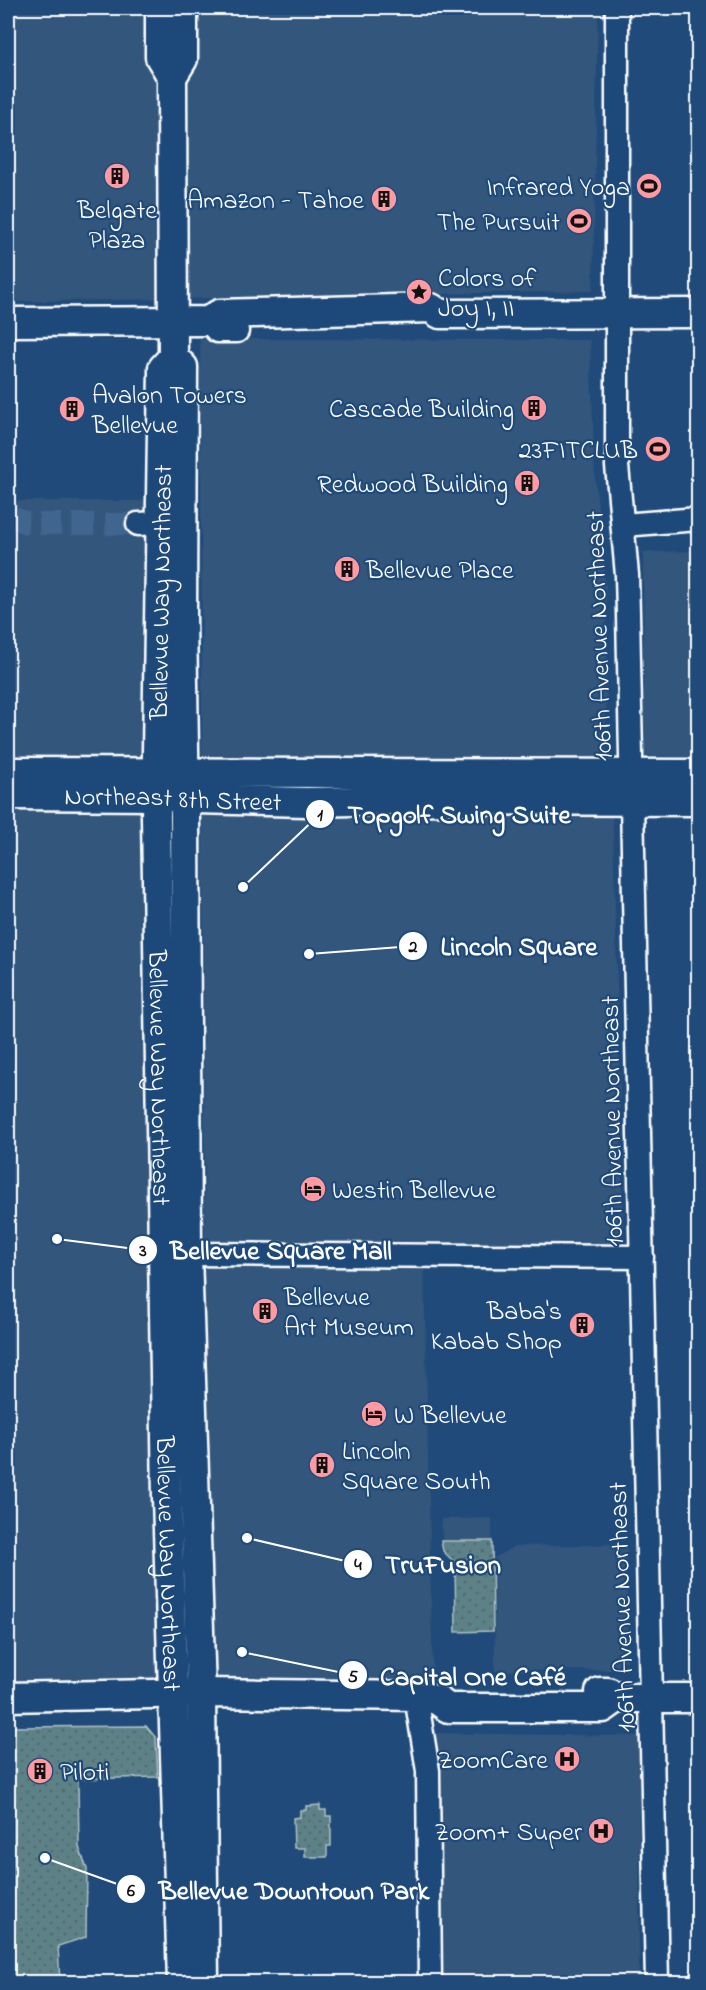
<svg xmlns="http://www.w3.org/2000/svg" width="706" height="1990" font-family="'Indie Flower',sans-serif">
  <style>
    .built { fill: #32567c }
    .grass { fill: url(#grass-dots); stroke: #aec0c2; stroke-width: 1.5 }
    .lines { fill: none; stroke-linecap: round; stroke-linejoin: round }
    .minor-tunnel { stroke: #41658e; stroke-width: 22; stroke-dasharray: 22 11; stroke-linecap: butt }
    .minor-casing { stroke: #fff; stroke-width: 27 }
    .major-casing { stroke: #fff; stroke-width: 33 }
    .minor { stroke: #1f4a7a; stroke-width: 22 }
    .major { stroke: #1f4a7a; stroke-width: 28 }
    .labels { text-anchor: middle; stroke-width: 4.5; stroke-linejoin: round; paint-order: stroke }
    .poi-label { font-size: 26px; fill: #fff; stroke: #1f4a7a; text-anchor: end }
    .street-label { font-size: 26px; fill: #fff; stroke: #1f4a7a }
    .leader { fill: none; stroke: #fff; stroke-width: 2 }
    .callout-dot { fill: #fff; stroke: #1f4a7a; stroke-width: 2 }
    .mark-label { font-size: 18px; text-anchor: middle; font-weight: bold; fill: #111 }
    .callout-label { font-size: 27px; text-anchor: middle; font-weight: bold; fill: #fff; stroke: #1f4a7a; stroke-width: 4.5; stroke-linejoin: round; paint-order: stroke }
  </style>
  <defs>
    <pattern id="grass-dots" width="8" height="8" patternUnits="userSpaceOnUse" patternTransform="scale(1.5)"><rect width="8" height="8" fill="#5c8186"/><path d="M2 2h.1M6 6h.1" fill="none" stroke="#55696c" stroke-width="1.8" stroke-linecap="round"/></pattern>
  </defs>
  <rect width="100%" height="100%" fill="#1f4a7a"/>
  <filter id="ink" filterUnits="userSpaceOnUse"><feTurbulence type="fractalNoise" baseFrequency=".0167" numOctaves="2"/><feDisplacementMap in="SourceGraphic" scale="12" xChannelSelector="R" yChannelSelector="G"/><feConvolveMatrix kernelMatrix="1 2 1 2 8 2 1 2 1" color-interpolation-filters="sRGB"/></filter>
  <g filter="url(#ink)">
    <g class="built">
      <polygon points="8,8 598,8 593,291 8,302"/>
      <polygon points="200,339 590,340 595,477 607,598 606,764 613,824 624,1250 205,1241"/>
      <polygon points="160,497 173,1250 424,1260 433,1690 175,1682 8,1681 8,501 140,501"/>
      <polygon points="698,551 698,757 644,756 643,552"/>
      <polygon points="492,1518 493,1631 456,1632 455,1563 443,1551 441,1519"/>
      <polygon points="627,1544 627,1659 617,1670 495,1671 494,1558 514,1546"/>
      <polygon points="434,1733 640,1736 639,1982 439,1982"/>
    </g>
    <g class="grass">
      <polygon points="441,1541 492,1541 493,1631 456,1632 455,1563 443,1551"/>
      <polygon points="146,1726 156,1738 158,1777 78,1779 79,1847 87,1869 86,1937 58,1946 60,1982 8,1982 8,1727"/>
      <polygon points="320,1805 320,1810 326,1810 326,1816 331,1816 331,1846 327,1846 327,1857 305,1857 305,1848 294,1848 293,1818 300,1817 300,1810 306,1810 306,1806"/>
    </g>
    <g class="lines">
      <polyline class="minor-tunnel" points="8,515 26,523 36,524 138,524"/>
      <g class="minor-casing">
        <g id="minor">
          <polyline points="617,8 617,466 627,575 628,614 657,1982"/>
          <polyline points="208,321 217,331 237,331"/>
          <polyline points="138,524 160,523"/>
          <polyline points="623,525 698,519"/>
          <polyline points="187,1254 642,1257"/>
          <polyline points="416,1696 428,1771 430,1982"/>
        </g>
      </g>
      <g class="major-casing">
        <g id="major">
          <path id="s1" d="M 160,8 L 160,57 L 172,77 L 173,357 L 163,368 L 156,817 L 167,1498 L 182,1982"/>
          <polyline points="172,77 183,59 183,8"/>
          <polyline points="8,322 208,321 219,314 431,308 440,314 698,313"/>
          <polyline points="173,357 183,367 182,616 185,816 187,1254 201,1693 204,1982"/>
          <polyline points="8,772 698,774"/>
          <path id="s2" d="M 8,795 L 157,796 L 196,799 L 306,802 L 401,800 L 698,801"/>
          <polyline points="600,1692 608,1692 617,1698 698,1698"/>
          <polyline points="8,1697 201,1693 416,1696 437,1700 448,1708 603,1708 617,1698"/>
        </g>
      </g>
      <use href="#minor" class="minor"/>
      <use href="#major" class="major"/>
    </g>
  </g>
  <defs>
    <g id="building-disc" transform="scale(1.35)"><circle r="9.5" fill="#ff9aa2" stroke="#1f4a7a"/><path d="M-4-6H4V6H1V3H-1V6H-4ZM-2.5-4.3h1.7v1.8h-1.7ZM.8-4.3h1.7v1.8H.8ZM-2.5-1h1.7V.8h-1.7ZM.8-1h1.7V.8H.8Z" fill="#111"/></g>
    <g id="stadium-disc" transform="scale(1.35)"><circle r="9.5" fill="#ff9aa2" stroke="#1f4a7a"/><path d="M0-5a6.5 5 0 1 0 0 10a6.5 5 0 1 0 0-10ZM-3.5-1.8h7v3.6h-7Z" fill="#111"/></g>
    <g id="sight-disc" transform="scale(1.35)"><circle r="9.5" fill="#ff9aa2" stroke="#1f4a7a"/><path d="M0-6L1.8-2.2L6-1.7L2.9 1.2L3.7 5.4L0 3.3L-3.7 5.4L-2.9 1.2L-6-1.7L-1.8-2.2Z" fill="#111"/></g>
    <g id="hotel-disc" transform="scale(1.35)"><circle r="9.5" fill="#ff9aa2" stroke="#1f4a7a"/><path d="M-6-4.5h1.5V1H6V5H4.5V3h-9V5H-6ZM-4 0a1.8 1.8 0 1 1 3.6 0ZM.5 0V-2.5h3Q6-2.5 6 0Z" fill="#111"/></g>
    <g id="hospital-disc" transform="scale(1.35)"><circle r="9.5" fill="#ff9aa2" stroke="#1f4a7a"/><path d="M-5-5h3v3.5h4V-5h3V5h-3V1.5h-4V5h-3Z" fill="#111"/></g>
  </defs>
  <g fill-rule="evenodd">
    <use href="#building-disc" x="117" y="176"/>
    <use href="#stadium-disc" x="649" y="186"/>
    <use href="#building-disc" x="384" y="199"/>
    <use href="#stadium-disc" x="579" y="221"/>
    <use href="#sight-disc" x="419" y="292"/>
    <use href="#building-disc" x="534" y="408"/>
    <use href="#building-disc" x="72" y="409"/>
    <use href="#stadium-disc" x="658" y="449"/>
    <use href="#building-disc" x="527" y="483"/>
    <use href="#building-disc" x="347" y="569"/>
    <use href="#hotel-disc" x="313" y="1189"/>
    <use href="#building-disc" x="265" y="1311"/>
    <use href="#building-disc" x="582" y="1325"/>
    <use href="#hotel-disc" x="374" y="1414"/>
    <use href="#building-disc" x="322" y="1465"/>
    <use href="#hospital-disc" x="567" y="1759"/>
    <use href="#building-disc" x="40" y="1771"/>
    <use href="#hospital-disc" x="601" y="1831"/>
  </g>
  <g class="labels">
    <g class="poi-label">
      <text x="630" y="195">Infrared Yoga</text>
      <text x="364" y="208">Amazon - Tahoe</text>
      <text x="117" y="218" text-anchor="middle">Belgate<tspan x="117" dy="30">Plaza</tspan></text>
      <text x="560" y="230">The Pursuit</text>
      <text x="438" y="286" text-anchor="start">Colors of<tspan x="438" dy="30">Joy I, II</tspan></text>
      <text x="92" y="403" text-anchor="start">Avalon Towers<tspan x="92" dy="30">Bellevue</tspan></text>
      <text x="514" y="417">Cascade Building</text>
      <text x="638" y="458">23FITCLUB</text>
      <text x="508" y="492">Redwood Building</text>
      <text x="366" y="578" text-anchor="start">Bellevue Place</text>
      <text x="332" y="1198" text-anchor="start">Westin Bellevue</text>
      <text x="284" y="1305" text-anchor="start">Bellevue<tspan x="284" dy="30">Art Museum</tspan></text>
      <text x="562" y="1319">Baba's<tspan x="562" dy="30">Kabab Shop</tspan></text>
      <text x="394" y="1423" text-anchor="start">W Bellevue</text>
      <text x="342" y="1459" text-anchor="start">Lincoln<tspan x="342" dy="30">Square South</tspan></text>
      <text x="548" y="1768">ZoomCare</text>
      <text x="60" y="1780" text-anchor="start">Piloti</text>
      <text x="582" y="1840">Zoom+ Super</text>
    </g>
    <g class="street-label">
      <text transform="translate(160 592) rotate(-89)" y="9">Bellevue Way Northeast</text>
      <text transform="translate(598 636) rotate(-92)" y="9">106th Avenue Northeast</text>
      <text dy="9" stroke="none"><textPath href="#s2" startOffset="165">Northeast 8th Street</textPath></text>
      <text dy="9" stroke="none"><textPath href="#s1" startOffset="1077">Bellevue Way Northeast</textPath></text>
      <text transform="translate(611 1121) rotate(-91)" y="9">106th Avenue Northeast</text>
      <text dy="9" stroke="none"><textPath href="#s1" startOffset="1563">Bellevue Way Northeast</textPath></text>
      <text transform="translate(621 1607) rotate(-92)" y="9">106th Avenue Northeast</text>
    </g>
  </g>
  <path class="leader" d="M243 887L320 814M309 954L413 946M57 1239L143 1250M247 1538L358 1564M242 1652L353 1675M45 1858L131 1889"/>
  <g class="callout-dot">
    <circle cx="243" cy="887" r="6"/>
    <circle cx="309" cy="954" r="6"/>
    <circle cx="57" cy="1239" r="6"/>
    <circle cx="247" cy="1538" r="6"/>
    <circle cx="242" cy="1652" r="6"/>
    <circle cx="45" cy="1858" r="6"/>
    <circle cx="320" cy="814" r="15"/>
    <circle cx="413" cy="946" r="15"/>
    <circle cx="143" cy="1250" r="15"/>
    <circle cx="358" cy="1564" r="15"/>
    <circle cx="353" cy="1675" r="15"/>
    <circle cx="131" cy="1889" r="15"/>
  </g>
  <g class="mark-label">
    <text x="320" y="820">1</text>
    <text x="413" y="952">2</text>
    <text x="143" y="1256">3</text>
    <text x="358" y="1570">4</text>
    <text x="353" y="1682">5</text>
    <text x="131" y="1896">6</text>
  </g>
  <g class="callout-label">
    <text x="459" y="823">Topgolf Swing Suite</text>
    <text x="519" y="955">Lincoln Square</text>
    <text x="281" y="1259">Bellevue Square Mall</text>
    <text x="443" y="1573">TruFusion</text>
    <text x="473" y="1685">Capital One Café</text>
    <text x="294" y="1899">Bellevue Downtown Park</text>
  </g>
  <rect width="706" height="1990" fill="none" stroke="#1f4a7a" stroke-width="30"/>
  <rect x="15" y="15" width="676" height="1960" fill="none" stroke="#fff" stroke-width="2" filter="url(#ink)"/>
</svg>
